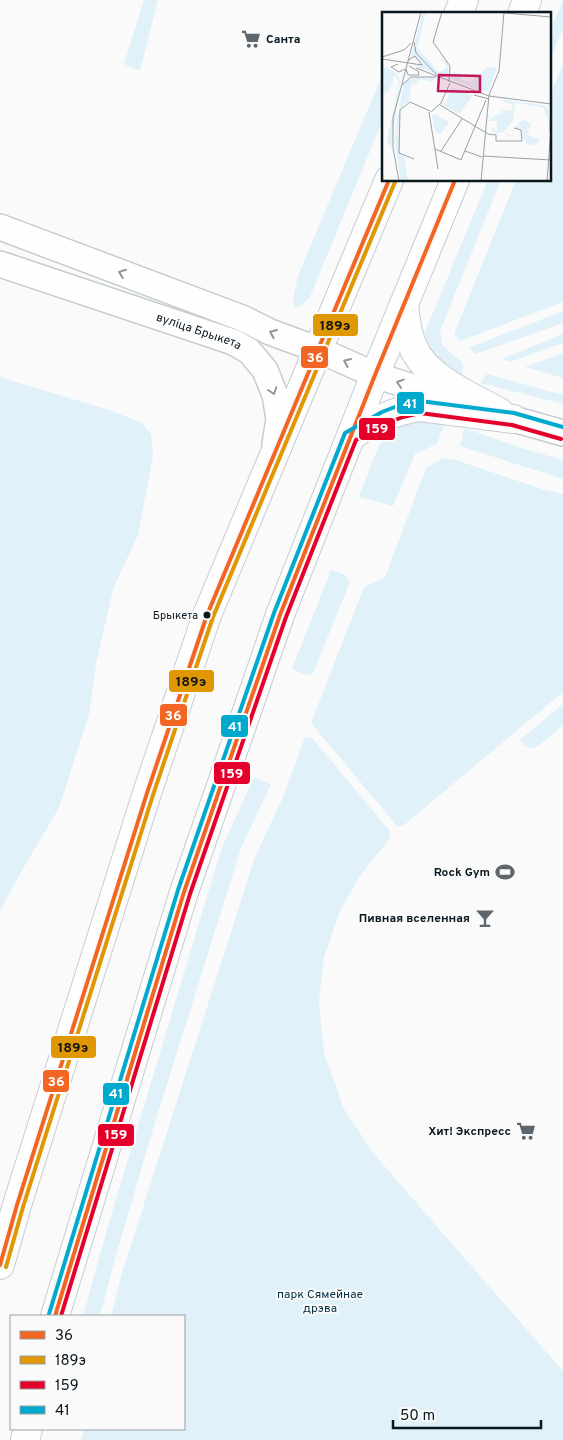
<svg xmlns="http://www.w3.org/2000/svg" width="563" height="1440" font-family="Overpass,sans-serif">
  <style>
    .green { fill: #e1f1fa }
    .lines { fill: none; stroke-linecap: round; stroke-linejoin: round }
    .secondary-casing { stroke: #c5ccd0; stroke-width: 28 }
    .primary-casing { stroke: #c5ccd0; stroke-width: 30 }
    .secondary { stroke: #fefefe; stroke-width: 25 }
    .primary { stroke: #fefefe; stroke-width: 28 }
    .bus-1-casing { stroke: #fafafa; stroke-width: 8 }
    .bus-2-casing { stroke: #fafafa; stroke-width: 8 }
    .bus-3-casing { stroke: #fafafa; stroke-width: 8 }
    .bus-4-casing { stroke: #fafafa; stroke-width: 8 }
    .bus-1 { stroke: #f26522; stroke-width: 4 }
    .bus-2 { stroke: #df9803; stroke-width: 4 }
    .bus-3 { stroke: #e4002b; stroke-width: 4 }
    .bus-4 { stroke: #00a9ce; stroke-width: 4 }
    .oneway { stroke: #90969a }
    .bus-dot { fill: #09171f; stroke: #fafafa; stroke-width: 2 }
    .labels { text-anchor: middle; stroke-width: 4; stroke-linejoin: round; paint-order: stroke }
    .bus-label { font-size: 11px; fill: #09171f; stroke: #fafafa; text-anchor: end }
    .poi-label { font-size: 12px; font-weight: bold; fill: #09171f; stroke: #fafafa; text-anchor: end }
    .street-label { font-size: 12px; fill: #09171f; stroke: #fafafa }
    .park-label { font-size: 12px; fill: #063448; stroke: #fafafa }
    .inset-road { fill: none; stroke: #9a9fa2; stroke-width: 1 }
    .view { fill: #c2185b; fill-opacity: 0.15; stroke: #c2185b; stroke-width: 2.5 }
    .inset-edge { fill: none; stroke: #09171f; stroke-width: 2.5 }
    .line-badge { stroke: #fafafa; stroke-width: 2 }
    .badge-label { font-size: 14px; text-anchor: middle; font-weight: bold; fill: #fff }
    .pale-badge-label { font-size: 14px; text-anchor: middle; font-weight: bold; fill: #111 }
  </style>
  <rect width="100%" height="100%" fill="#fafafa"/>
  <g class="green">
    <polygon points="144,0 158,0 140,71 124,64"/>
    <polygon points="563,0 563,29 549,63 549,33"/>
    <polygon points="563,64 563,302 460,341 454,334 516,180 549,180 549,98"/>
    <polygon points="383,73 383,119 310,297 303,304 294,308 293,300 298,276"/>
    <polygon points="488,180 501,180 440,331 443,346 463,363 462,376 447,371 426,348 425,332"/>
    <polygon points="563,311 563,323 476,354 468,348"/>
    <polygon points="563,334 563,343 510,362 502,359"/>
    <polygon points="563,353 563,378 525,367"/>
    <polygon points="487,374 563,395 563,404 480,383"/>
    <polygon points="0,377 112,411 142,423 151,434 153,456 138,535 113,589 96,664 89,714 59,808 18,877 0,911"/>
    <path d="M 414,419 L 445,422 L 437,444 L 415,454 L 393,506 L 359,497 C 366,481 379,437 391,428 C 397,424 407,422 414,419 Z"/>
    <polygon points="464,428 525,449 563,460 563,479 460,446"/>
    <polygon points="443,458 456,460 545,490 563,494 563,692 403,826 398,827 311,723 364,587 385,577 426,468"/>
    <polygon points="331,570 345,575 350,582 313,673 306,675 292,669"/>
    <path d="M 563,704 L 563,725 C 556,731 537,750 529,748 C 525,747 522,743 520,740 Z"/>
    <polygon points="305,737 313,739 389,830 390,838 360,876 340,911 324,957 319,1001 324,1053 344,1109 373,1153 563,1371 563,1440 81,1440 84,1429 184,1429 184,1316 111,1316 121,1276 255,857 283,797"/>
    <polygon points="254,777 271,784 241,848 220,915 153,1129 115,1259 100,1316 83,1316 108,1226 221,850"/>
  </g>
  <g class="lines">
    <g class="secondary-casing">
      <g id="secondary">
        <polyline points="0,227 242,318 270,332 319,350 375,375 513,419 563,433"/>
        <path id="s1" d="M 0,264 L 233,342 L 249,351 L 265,370 L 275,395 L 279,419 L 275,444"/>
      </g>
    </g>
    <g class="primary-casing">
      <g id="primary">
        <polyline points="458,14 464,0"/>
        <polyline points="522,14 527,0"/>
        <path d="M 404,304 C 405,319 407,333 413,347 C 426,378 471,396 499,412"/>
        <path d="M 351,436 C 373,422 394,410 420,407 L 513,419"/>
        <polyline points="0,1265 17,1205 147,793 207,615 389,180"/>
        <polyline points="55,1316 184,892 248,708 280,615 375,375 455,180"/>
        <polyline points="25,1440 28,1429"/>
      </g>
    </g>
    <use href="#secondary" class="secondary"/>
    <use href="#primary" class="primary"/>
    <g class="bus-1-casing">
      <g id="bus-1">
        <polyline points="0,1265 17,1205 147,793 207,615 389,180"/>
        <polyline points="55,1316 184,892 280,615 375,375 455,180"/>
      </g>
    </g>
    <g class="bus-2-casing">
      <polyline id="bus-2" points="6,1267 23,1207 153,795 213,617 395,182"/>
    </g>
    <g class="bus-3-casing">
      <polyline id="bus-3" points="61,1316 190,894 286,617 356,440 387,423 403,417 420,413 512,425 561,439"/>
    </g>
    <g class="bus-4-casing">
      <polyline id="bus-4" points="49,1314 178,890 274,613 345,433 382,412 400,405 420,401 514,413 563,427"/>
    </g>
    <use href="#bus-1" class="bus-1"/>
    <use href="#bus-2" class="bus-2"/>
    <use href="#bus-3" class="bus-3"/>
    <use href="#bus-4" class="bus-4"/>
  </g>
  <defs><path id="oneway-chevron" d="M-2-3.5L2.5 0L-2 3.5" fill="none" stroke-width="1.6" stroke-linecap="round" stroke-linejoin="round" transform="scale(1.25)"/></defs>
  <g class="oneway">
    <use href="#oneway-chevron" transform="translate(122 273) rotate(-159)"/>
    <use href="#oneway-chevron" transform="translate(273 333) rotate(-157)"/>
    <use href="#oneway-chevron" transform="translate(347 362) rotate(-157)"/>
    <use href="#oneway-chevron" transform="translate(400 383) rotate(-162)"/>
    <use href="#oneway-chevron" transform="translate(273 391) rotate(72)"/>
  </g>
  <defs>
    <g id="supermarket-bare" transform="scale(1.5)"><path d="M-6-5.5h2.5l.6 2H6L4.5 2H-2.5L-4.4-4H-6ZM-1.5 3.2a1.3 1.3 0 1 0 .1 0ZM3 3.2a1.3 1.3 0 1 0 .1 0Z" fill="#5d666c" stroke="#fafafa" stroke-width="2.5" paint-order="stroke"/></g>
    <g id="stadium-bare" transform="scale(1.5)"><path d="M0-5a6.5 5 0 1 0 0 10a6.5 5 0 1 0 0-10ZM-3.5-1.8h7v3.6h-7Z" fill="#5d666c" stroke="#fafafa" stroke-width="2.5" paint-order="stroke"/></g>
    <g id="bar-bare" transform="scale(1.5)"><path d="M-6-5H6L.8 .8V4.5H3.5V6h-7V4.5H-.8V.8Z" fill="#5d666c" stroke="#fafafa" stroke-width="2.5" paint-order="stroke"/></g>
  </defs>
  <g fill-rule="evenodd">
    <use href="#supermarket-bare" x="251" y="39"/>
    <use href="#stadium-bare" x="505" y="872"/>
    <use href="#bar-bare" x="485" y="918"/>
    <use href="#supermarket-bare" x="526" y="1131"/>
  </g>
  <circle class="bus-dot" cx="207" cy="615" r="4.5"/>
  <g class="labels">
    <g class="bus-label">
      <text x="198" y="619">Брыкета</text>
    </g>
    <g class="poi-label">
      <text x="266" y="43" text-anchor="start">Санта</text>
      <text x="490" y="876">Rock Gym</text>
      <text x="470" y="922">Пивная вселенная</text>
      <text x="511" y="1135">Хит! Экспресс</text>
    </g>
    <g class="street-label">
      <text dy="4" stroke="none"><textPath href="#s1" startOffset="210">вуліца Брыкета</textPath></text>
    </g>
    <g class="park-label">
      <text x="320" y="1298">парк Сямейнае<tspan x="320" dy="14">дрэва</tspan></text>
    </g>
  </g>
  <g transform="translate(382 12)">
    <rect width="169" height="169" fill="#fafafa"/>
    <path d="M 41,0 L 44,0 L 35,36 L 57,60 L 65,55 L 58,45 L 66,51 L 67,66 L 33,54 L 41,52 L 29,45 ZM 0,53 L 14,61 L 17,65 L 18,69 L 9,138 L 5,127 L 17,71 L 13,62 L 12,65 L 2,57 L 12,65 L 8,78 L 0,82 ZM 106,55 L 115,56 L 107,79 L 94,77 L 69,67 L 71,59 L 77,63 L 75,58 L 78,63 L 80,68 L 88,70 ZM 53,65 L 65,71 L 54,66 L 49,70 L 39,67 L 34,72 L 30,71 L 27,88 L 18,97 L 16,120 L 13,122 L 21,72 L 27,66 ZM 69,75 L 91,83 L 77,102 L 59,92 L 64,91 ZM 115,87 L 168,94 L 163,94 L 167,98 L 167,110 L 161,95 L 133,91 L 131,109 L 121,120 L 128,123 L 128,125 L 120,120 L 115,122 L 111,120 L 109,115 L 115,119 L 115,109 L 108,109 L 108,101 L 109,107 L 115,102 L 116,108 L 116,102 L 120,102 L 120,98 L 130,99 L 131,93 ZM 52,102 L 67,110 L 59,122 L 53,120 L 50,104 ZM 142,108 L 149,112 L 145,123 L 159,127 L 154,133 L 144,132 L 139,118 L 132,116 L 136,113 L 143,121 L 136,111 ZM 16,122 L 19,142 L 17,141 L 20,144 L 22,144 L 26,169 L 19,169 L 14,140 L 13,124 Z" fill="#e1f1fa"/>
    <path class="inset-road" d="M 60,0 L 51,30 L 68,54 L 67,70M 112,0 L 169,5M 32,30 L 34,41 L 55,63M 0,45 L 22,38 L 29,31M 0,47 L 40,53 L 33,44 L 27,48M 16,52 L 9,55 L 17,60 L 23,57M 34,56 L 107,84 L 169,92M 24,57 L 26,63 L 37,63 L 36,59 L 27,54M 20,73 L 29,65 L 54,65M 92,83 L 107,87M 58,93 L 106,122 L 114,123 L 114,129 L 140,129 L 139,118 L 132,116M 47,100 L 56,157M 49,100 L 59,91 L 68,71M 168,118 L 169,97M 53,137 L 79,148 L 104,88M 59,139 L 80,107M 83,139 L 100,145M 101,144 L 169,148M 32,147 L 17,141 L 18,98 L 28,90 L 48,99M 17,169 L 11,136 L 11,106 L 39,0M 99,169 L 107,83 L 117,59 L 122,0M 165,169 L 169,117"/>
    <path class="view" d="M 57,63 L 98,64 L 98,80 L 56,79 Z"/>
    <rect width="169" height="169" class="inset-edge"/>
  </g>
  <g class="line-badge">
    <rect x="312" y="313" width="47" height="24" rx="5" fill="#df9803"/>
    <rect x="300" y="345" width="29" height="24" rx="5" fill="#f26522"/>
    <rect x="396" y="391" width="29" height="24" rx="5" fill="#00a9ce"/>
    <rect x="358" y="417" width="38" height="24" rx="5" fill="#e4002b"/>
    <rect x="168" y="669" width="47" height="24" rx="5" fill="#df9803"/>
    <rect x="159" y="703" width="29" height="24" rx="5" fill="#f26522"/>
    <rect x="220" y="714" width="29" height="24" rx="5" fill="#00a9ce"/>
    <rect x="213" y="761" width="38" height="24" rx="5" fill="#e4002b"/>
    <rect x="50" y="1035" width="47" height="24" rx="5" fill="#df9803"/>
    <rect x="42" y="1069" width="28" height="24" rx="5" fill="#f26522"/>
    <rect x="102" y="1082" width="28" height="24" rx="5" fill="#00a9ce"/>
    <rect x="97" y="1123" width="38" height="24" rx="5" fill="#e4002b"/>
  </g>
  <g class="badge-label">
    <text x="315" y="362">36</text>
    <text x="410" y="408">41</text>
    <text x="377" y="433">159</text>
    <text x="173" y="720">36</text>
    <text x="235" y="731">41</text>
    <text x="232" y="778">159</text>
    <text x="56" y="1086">36</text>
    <text x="116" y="1098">41</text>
    <text x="116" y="1139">159</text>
  </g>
  <g class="pale-badge-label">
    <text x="335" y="330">189э</text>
    <text x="191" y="686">189э</text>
    <text x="73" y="1052">189э</text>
  </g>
  <rect x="10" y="1315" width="175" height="115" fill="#fafafa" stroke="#9a9fa2"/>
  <rect x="20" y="1331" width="25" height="8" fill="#f26522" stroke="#9a9fa2"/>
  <text x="55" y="1340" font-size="15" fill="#09171f">36</text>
  <rect x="20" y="1356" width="25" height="8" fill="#df9803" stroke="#9a9fa2"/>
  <text x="55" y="1365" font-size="15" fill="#09171f">189э</text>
  <rect x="20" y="1381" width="25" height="8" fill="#e4002b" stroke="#9a9fa2"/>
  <text x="55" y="1390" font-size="15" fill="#09171f">159</text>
  <rect x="20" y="1406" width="25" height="8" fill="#00a9ce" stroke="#9a9fa2"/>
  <text x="55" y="1415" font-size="15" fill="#09171f">41</text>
  <path d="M393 1420v8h148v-8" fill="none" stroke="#09171f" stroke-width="2.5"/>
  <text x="400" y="1420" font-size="15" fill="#09171f" stroke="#fafafa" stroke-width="4" paint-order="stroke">50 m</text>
</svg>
